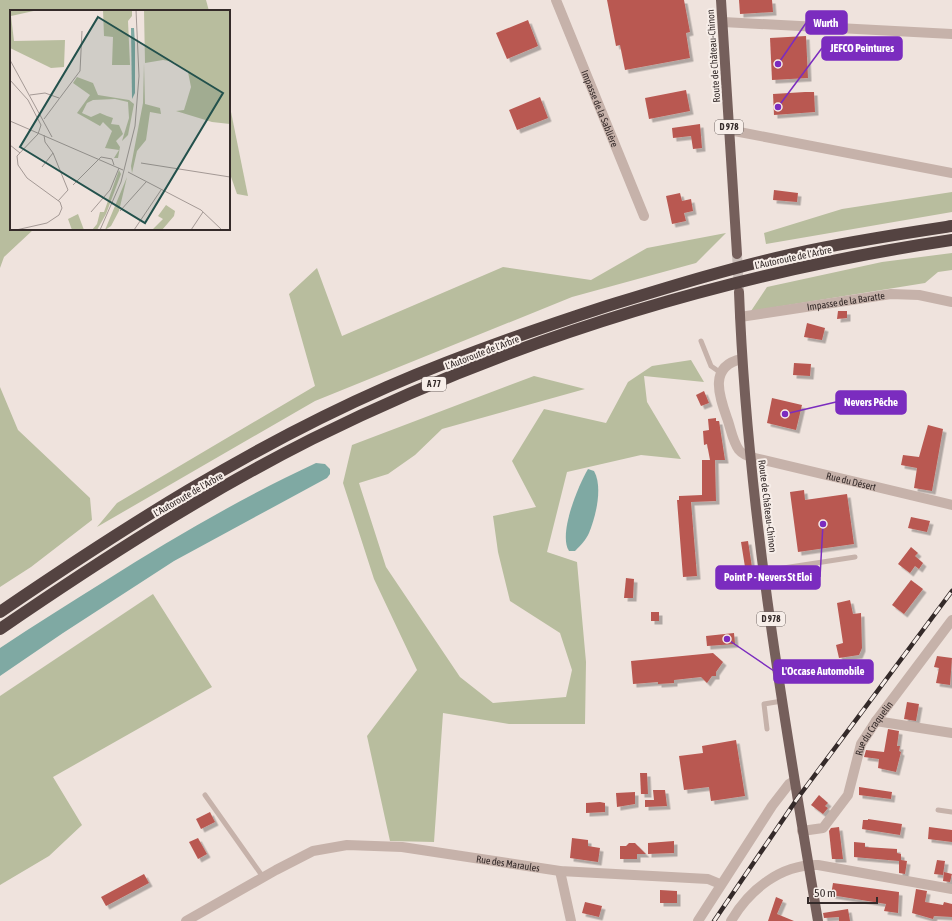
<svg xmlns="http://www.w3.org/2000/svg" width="952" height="921" font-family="'Asap Condensed',sans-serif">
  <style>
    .green { fill: #b8bd9e }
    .water { fill: #7fa9a3 }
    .building { fill: #b95851; filter: url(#shadow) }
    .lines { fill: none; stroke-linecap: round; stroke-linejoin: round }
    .primary-tunnel { stroke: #cabeb9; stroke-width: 10; stroke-dasharray: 10 5; stroke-linecap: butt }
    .service { stroke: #c6b2aa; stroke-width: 5 }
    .minor { stroke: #c6b2aa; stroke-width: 10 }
    .primary { stroke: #755f5b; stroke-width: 10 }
    .motorway { stroke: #544341; stroke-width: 12 }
    .rail-casing { stroke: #342a29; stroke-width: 4.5 }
    .rail { stroke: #f7eee9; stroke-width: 3; stroke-dasharray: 9; stroke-linecap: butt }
    .labels { text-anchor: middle; stroke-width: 4; stroke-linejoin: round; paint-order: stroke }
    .shield { fill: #f7eee9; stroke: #6e6563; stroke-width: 1 }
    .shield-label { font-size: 9px; font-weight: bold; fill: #342a29 }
    .street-label { font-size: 10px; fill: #342a29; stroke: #f7eee9 }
    .inset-road { fill: none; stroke: #a49995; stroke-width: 1 }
    .view { fill: #23514c; fill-opacity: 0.15; stroke: #23514c; stroke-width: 2 }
    .inset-edge { fill: none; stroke: #342a29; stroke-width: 2 }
    .leader { fill: none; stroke: #7b2cbf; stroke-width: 1.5 }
    .callout-dot { fill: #7b2cbf; stroke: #f7eee9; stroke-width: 1.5 }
    .callout { fill: #7b2cbf; stroke: #7b2cbf; stroke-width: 1.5 }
    .callout-label { font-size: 11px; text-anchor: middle; font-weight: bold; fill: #fff }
  </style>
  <defs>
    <filter id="shadow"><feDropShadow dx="3.5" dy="3.5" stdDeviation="0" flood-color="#0004"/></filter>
  </defs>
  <rect width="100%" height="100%" fill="#efe3dd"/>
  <g class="green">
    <polygon points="0,0 206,0 209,11 11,11 11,229 34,229 4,257 0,268"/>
    <polygon points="229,102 248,196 237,194 229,171"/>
    <polygon points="952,192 952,212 766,244 764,233 842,209"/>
    <polygon points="726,233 696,263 572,297 315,401 97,527 117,503 315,386 289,294 317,268 342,336 503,267 591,280 647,248"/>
    <polygon points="952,253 952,270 938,272 925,283 751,311 767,287 882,262"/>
    <polygon points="691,360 704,382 644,376 647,402 681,459 641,455 567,472 547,552 577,562 586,662 585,724 509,724 443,713 434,842 390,841 367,736 417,670 374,579 343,483 352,445 534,376 585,389 442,429 415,455 388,474 359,483 386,567 460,677 493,703 566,697 572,670 560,633 510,601 498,552 493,516 536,507 512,461 544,409 606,423 628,382 652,366"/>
    <polygon points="0,387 18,430 90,498 92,520 31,567 0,587"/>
    <polygon points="153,594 212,687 53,777 82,825 49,856 0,885 0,696"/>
  </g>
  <g class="water">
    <path d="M 316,463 L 325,464 L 330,469 L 330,474 L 327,478 L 174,561 L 63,633 L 0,676 L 0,648 C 34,625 70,603 105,581 C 173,538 243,497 316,463 Z"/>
    <path d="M 588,469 L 594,471 C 603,487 596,516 589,533 C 586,540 580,546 575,551 L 569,551 C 558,534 578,486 588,469 Z"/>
  </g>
  <g class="building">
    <polygon points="607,0 684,0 690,32 686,33 690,58 625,70 620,45 616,46"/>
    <polygon points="739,0 772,0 773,12 740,14"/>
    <polygon points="528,20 538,46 507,59 496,33"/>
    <polygon points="806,36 808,78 772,80 770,38"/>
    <polygon points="686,90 690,111 649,119 645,98"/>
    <polygon points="805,92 814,92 815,112 774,115 773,94"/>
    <polygon points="540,97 548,118 517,130 509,110"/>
    <polygon points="700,124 702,148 693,149 691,136 673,138 672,128"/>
    <polygon points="774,190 798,193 797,202 773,200"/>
    <polygon points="680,193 682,201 691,199 693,211 684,213 686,221 672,224 666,196"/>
    <polygon points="838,311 847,311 847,318 837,319"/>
    <polygon points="807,323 825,328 822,340 804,337"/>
    <polygon points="794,363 811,364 810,376 793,375"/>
    <polygon points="704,391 709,403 701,406 696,395"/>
    <polygon points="772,398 802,405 796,430 767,423"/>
    <polygon points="716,418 716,421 719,421 725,460 710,460 707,444 704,445 703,431 709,430 708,419"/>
    <polygon points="928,425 943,429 932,491 914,488 917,468 901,465 903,455 919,457"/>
    <polygon points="702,460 715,460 716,501 691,502 697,576 683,577 677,500 679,500 679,496 702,495"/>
    <polygon points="804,490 805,500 847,494 854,544 798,552 790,492"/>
    <polygon points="911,517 930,521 927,532 908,528"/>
    <polygon points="748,541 753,574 751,574 752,577 748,578 748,579 734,580 734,575 721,576 720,569 745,567 741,542"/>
    <polygon points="911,547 918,553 915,556 923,563 919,569 915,566 910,573 898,564"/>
    <polygon points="626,578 634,579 633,598 624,598"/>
    <polygon points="911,580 923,589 904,614 892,605"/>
    <polygon points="850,600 853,614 861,613 862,648 859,655 839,658 836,645 843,643 837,603"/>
    <rect x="651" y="612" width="8" height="9"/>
    <polygon points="734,633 735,644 707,646 706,636"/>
    <polygon points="713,653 723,662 716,672 716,676 712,676 707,683 701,677 674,680 674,683 658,684 658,682 633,684 631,661"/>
    <polygon points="937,656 952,658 950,685 936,683 939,668 934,667"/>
    <polygon points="907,702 919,704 916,721 904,719"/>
    <polygon points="888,729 899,731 897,746 900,746 899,751 901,752 896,772 878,768 879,759 864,757 866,750 884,752"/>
    <polygon points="736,740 745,796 711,801 709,787 684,790 679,756 703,753 702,746"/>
    <polygon points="640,773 647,773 648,794 641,794"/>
    <polygon points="859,787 892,792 891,799 859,795"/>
    <polygon points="653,790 665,790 667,806 645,807 645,800 654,800"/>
    <polygon points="635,792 635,804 617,807 616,793"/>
    <polygon points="819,795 828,803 825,806 828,808 823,814 811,805"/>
    <polygon points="600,802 605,803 605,812 586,813 586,803"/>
    <polygon points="210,812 215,822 201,829 196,819"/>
    <polygon points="868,819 902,824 900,835 862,829 863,820 868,820"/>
    <polygon points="839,827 843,859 832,859 829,831 831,828"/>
    <polygon points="929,827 952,830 952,842 928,839"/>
    <polygon points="198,838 207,854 198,859 189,842"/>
    <polygon points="572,838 588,840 588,846 600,848 598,862 570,858"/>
    <polygon points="674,841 674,853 648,854 648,843"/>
    <polygon points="854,842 865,843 865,847 897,849 897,853 901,854 901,860 907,861 905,874 899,873 899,861 854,857"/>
    <polygon points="629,843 635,843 646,854 637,854 637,859 620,859 620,846 626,846"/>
    <polygon points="937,860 945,861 943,875 934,874"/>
    <polygon points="944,872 952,874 950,882 943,881"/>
    <polygon points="144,874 149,883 106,906 101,897"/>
    <polygon points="833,883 899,892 898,913 884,911 886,904 831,895"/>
    <polygon points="916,889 927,891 925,902 943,905 944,902 952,904 952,917 934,916 933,919 912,913"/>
    <polygon points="660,890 677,891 677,903 660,903"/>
    <polygon points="776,897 783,900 777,914 794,921 768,921"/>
    <polygon points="585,902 602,906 599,917 582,913"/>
    <polygon points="848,909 850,921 839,921 839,917 824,918 823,913"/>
  </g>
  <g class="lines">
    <polyline class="primary-tunnel" points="737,254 739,290"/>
    <g class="service">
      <polyline points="701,341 711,366 721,373"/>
      <polyline points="764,571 855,557"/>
      <polyline points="767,729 764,704 782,701"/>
      <polyline points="205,795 263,877"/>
      <polyline points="938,810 952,812"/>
    </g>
    <g class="minor">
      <path id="s1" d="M 556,0 L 644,216"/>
      <polyline points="723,22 952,34"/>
      <polyline points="729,130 952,173"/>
      <path id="s2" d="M 740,317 L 891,294 L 919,295 L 952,302"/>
      <path id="s3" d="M 742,359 C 707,366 720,398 728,421 C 731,430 733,442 739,450 C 743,455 750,457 755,458 L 952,505"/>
      <polyline points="876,721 952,733"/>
      <path id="s4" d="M 802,831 L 823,828 L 848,795 L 861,744 L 876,721 L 952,620"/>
      <polyline points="560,871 571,921"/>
      <path id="s5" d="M 186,921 L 276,870 L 313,851 L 347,845 L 402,847 L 560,871 L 708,879 L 720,884"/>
      <polyline points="698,921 772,806 789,784 794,781"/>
      <path d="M 731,921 C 749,890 781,864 818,865 L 952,889"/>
    </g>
    <g class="primary">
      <polyline points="721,0 737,254"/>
      <path d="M 739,292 C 747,503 783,713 818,921"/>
    </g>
    <g class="motorway">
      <path d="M 0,612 C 123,528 250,447 387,387 C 459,356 533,330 607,306 C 669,287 730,268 793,254 C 845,242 899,234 952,226"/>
      <path d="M 0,629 C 101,560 203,494 312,439 C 513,339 730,273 952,240"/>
    </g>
    <g class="rail-casing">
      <polyline id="rail" points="714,921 797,799 952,591"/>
    </g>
    <use href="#rail" class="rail"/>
  </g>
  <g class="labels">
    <g class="shield">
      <rect x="715" y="120" width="28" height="14" rx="3"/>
      <rect x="422" y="377" width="24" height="14" rx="3"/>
      <rect x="757" y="612" width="28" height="14" rx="3"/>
    </g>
    <g class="shield-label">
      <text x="729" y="130">D 978</text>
      <text x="434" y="387">A 77</text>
      <text x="771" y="622">D 978</text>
    </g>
    <g class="street-label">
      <text transform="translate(713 56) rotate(-94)" y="4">Route de Château-Chinon</text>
      <text dy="4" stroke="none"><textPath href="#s1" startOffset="117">Impasse de la Sablière</textPath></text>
      <text transform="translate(793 257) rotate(-12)" y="4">L'Autoroute de l'Arbre</text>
      <text dy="4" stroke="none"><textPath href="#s2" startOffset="107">Impasse de la Baratte</textPath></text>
      <text transform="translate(482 352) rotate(-21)" y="4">L'Autoroute de l'Arbre</text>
      <text dy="4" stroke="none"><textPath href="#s3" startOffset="224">Rue du Désert</textPath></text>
      <text transform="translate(188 494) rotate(-30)" y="4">L'Autoroute de l'Arbre</text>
      <text transform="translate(768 506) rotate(83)" y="4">Route de Château-Chinon</text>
      <text dy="4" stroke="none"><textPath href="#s4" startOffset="135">Rue du Craquelin</textPath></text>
      <text dy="4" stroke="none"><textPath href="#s5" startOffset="342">Rue des Maraules</textPath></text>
    </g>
  </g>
  <g transform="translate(10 10)">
    <rect width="220" height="220" fill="#efe3dd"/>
    <path d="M 0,0 L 28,0 L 1,6 L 4,31 L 55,30 L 54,57 L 41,58 L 0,38 ZM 93,0 L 122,0 L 122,6 L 118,11 L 120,55 L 102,55 L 103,27 L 94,26 ZM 134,0 L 220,0 L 220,114 L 202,112 L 166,101 L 174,100 L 181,77 L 178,62 L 164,52 L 153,50 L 135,53 ZM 134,53 L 135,94 L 150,98 L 151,104 L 140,102 L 136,130 L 127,141 L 122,163 L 121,156 L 133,93 ZM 67,67 L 83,73 L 88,85 L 119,90 L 124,94 L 118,125 L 112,131 L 119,108 L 118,92 L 105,89 L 83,90 L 77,93 L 72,103 L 81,107 L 90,103 L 97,106 L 103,108 L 101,114 L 109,115 L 113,124 L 106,131 L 110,137 L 108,148 L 104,148 L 109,140 L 95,138 L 102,121 L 93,112 L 90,116 L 67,103 L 80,85 L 63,73 ZM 109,160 L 111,164 L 96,204 L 87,220 L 82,220 L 87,214 L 90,202 L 94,202 ZM 117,167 L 109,201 L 101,216 L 95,220 ZM 156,195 L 165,201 L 164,206 L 152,220 L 142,220 L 153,209 L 148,206 ZM 68,204 L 74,220 L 62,220 L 58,209 Z" fill="#b8bd9e"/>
    <path d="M 121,18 L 124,18 L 125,34 L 125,83 L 122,89 Z" fill="#7fa9a3"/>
    <path class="inset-road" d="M 0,50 L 42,127M 0,70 L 18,90 L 31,115 L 28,124 L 7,146 L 8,155 L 17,168 L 50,192 L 52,198 L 49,205 L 37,213 L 6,220M 20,85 L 35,83 L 49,88M 34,109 L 70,61 L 72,21M 0,111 L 113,160M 34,125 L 35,132 L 43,143 L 58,180 L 48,191M 0,135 L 10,143M 131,153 L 220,167M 32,157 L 43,143M 118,162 L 191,200 L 212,220M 63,175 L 91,147 L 102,149 L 104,155M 110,201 L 136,172M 81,202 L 100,180 L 109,158M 90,220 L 111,172 L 125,116 L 129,66 L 126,0M 124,220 L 151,180M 181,220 L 193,202"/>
    <path class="view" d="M 88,7 L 213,83 L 135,213 L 10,137 Z"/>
    <rect width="220" height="220" class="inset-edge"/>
  </g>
  <path class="leader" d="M778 64L806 23M778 107L822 48M785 414L836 402M823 524L820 577M727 639L774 671"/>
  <g class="callout-dot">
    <circle cx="778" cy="64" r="4"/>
    <circle cx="778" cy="107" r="4"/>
    <circle cx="785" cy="414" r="4"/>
    <circle cx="823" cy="524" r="4"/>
    <circle cx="727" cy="639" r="4"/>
  </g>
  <g class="callout">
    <rect x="806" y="11" width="41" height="23" rx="4"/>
    <rect x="822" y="37" width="80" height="23" rx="4"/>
    <rect x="836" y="391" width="70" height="23" rx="4"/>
    <rect x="716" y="566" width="104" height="23" rx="4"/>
    <rect x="774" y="660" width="99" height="23" rx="4"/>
  </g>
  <g class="callout-label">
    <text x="826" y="27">Wurth</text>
    <text x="862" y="52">JEFCO Peintures</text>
    <text x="871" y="406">Nevers Pêche</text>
    <text x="768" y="581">Point P - Nevers St Eloi</text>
    <text x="823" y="675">L'Occase Automobile</text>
  </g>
  <path d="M808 897v6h69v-6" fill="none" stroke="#342a29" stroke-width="2"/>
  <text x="814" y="897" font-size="12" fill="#342a29" stroke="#f7eee9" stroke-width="3" paint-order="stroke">50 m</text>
</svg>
